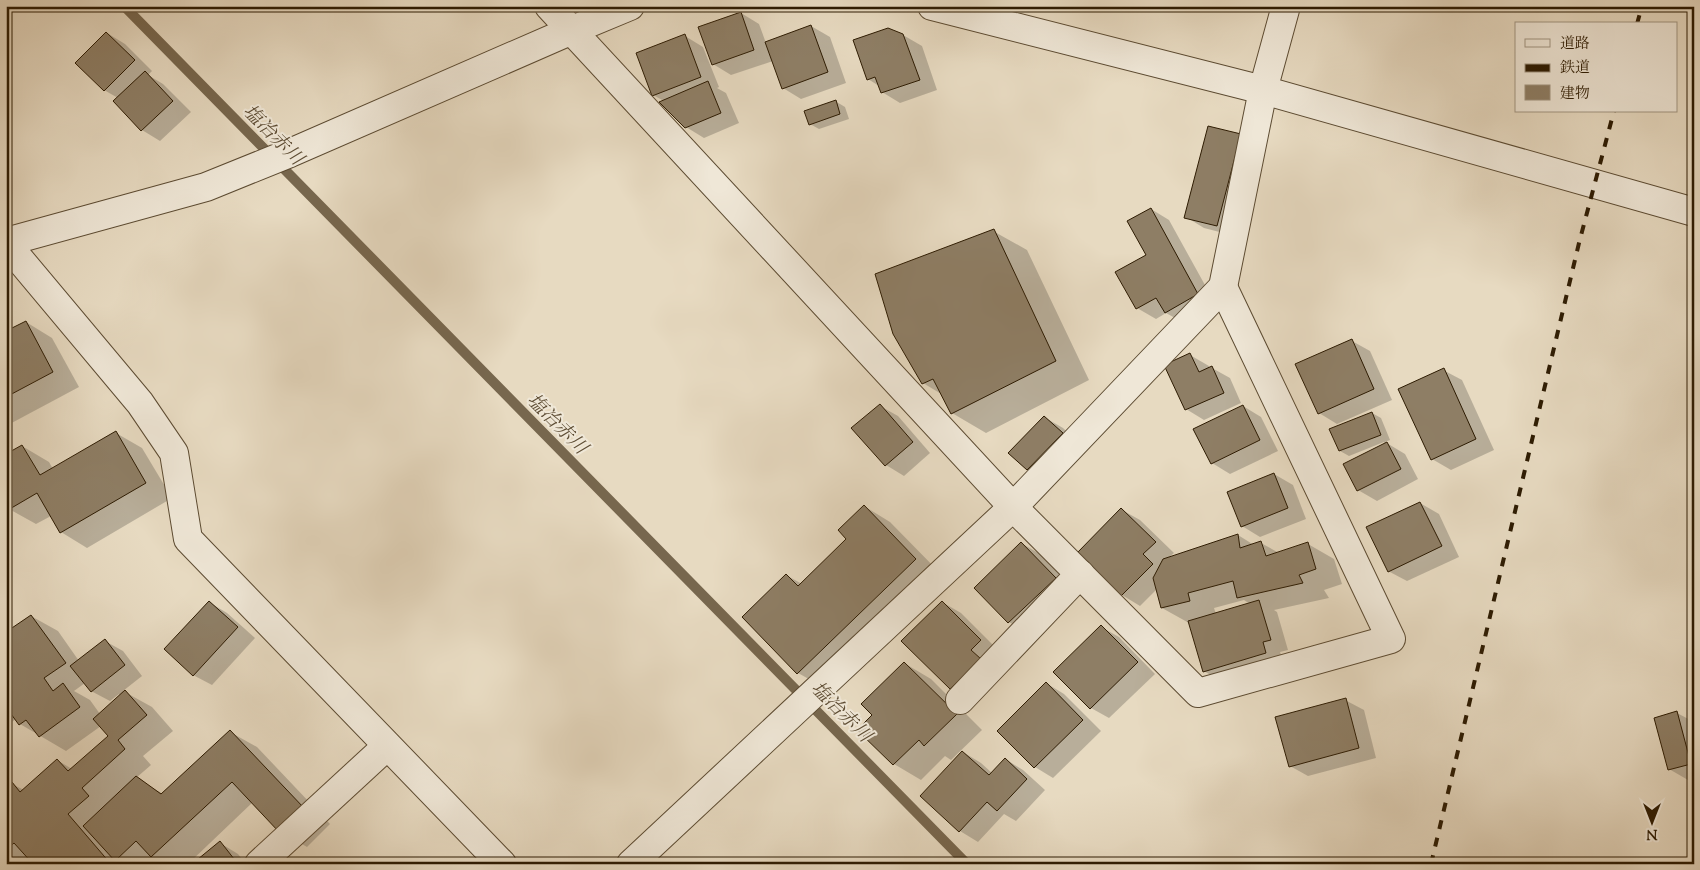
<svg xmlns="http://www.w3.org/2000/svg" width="1700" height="870" font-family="'Sorts Mill Goudy','Noto Serif JP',serif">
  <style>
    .shadow { fill: #0003; fill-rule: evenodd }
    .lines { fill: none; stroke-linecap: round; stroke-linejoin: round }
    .stream { stroke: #77674e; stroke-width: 10 }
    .building { fill: #8e7e65; stroke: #2d1b02 }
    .minor-casing { stroke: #5c4b32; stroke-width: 30 }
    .minor { stroke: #efe7d7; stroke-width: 28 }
    .rail { stroke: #2d1b02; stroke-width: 4; stroke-dasharray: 9 9; stroke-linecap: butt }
    .labels { text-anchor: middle; stroke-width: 4; stroke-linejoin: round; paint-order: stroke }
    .water-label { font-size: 19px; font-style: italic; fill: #5e4d34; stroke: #efe7d7 }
  </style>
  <rect width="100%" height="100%" fill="#e7dac1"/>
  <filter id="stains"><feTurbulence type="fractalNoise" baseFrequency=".004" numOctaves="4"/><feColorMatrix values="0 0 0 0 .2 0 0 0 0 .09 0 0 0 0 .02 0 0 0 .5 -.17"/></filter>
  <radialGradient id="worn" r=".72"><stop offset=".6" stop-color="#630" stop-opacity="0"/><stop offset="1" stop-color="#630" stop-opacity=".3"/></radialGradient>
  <g class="shadow">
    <polygon points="741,13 759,24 766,43 811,26 830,37 846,83 801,99 783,88 773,61 731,75 713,64"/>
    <polygon points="107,33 125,44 152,71 148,75 163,84 191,112 160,141 142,130 114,101 118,98 104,90"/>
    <polygon points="903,35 922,46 937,90 900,103 882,92 879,86 868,79"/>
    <polygon points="685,36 703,47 719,87 717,88 726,93 739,123 704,138 686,127 664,101 653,95"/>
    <polygon points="835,101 845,107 849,119 819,129 810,124"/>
    <polygon points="1240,135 1235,236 1204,228 1186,217"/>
    <polygon points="1151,209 1169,220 1216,305 1184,323 1166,313 1156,319 1137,308 1148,255"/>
    <polygon points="993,231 1027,250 1089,380 986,433 952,413 943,395 923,383"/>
    <polygon points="26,322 52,338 79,387 6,426 6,333"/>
    <polygon points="1352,341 1370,351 1392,400 1337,424 1319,413"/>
    <polygon points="1190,355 1209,366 1210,368 1212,368 1230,378 1241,403 1204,420 1186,409"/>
    <polygon points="1443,370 1462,380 1494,450 1451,470 1432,459 1400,390"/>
    <polygon points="880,406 898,416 930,453 904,476 886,465"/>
    <polygon points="1243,406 1261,417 1278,451 1230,474 1212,463"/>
    <polygon points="1372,413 1381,418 1390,440 1385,442 1405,454 1418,479 1377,501 1358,490 1385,444 1384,442 1349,456 1340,451"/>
    <polygon points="1044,417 1063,428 1080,444 1046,480 1027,469"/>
    <polygon points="116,433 142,448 172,498 87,548 61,532 51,516 36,524 9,509 22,446 49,462 53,469"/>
    <polygon points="1274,474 1293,485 1306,519 1260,537 1242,526"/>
    <polygon points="1420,503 1439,514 1459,557 1407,581 1388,571"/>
    <polygon points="864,506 890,522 942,575 825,688 798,673 744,617 786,575 802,584 848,539"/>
    <path d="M 1122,510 L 1140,520 L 1174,553 L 1167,559 L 1238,535 L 1254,545 L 1261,543 L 1279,553 L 1308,544 L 1334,559 L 1342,584 L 1324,590 L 1329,598 L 1274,610 L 1277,612 L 1288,650 L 1280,652 L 1284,663 L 1222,682 L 1204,671 L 1189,623 L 1162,608 L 1157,589 L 1140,606 L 1122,595 L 1079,553 ZM 1244,600 L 1250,604 L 1216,614 L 1214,608 Z"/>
    <polygon points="1021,543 1040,554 1073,589 1027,633 1009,622 975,588"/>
    <polygon points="209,602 227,613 255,638 212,685 193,675"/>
    <polygon points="942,602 961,613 999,651 969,699 951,688 903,641"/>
    <path d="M 31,616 L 58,631 L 79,661 L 105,641 L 123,651 L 142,676 L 123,691 L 152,707 L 173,731 L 143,756 L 151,765 L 136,778 L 163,794 L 230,732 L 257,747 L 330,824 L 307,847 L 280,831 L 253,802 L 188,864 L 165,864 L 159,860 L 155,864 L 6,864 L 6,789 L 12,784 L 24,790 L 57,760 L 72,769 L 110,736 L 101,726 L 66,751 L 20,724 L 16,719 L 6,726 L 6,634 ZM 85,683 L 91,691 L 110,701 L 119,694 L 120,696 L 100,714 L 90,700 L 74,691 Z"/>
    <polygon points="1101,627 1119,637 1155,674 1109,718 1091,708"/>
    <polygon points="904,663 931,679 982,730 951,760 945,756 921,780 894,764 859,730 873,715"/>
    <polygon points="1046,683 1064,694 1101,731 1053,778 1035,767 998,731"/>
    <polygon points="1345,700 1364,710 1376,758 1308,776 1290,766"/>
    <polygon points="1677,713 1694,722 1694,778 1688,780 1669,769"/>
    <polygon points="963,752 981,763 992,773 1005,759 1023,770 1045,790 1016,821 1004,814 978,842 960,831 922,796"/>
    <polygon points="220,843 238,854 246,864 194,864"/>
  </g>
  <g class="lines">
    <polyline class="stream" points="124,6 967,864"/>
  </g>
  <g class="building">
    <polygon points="741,12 754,50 712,65 698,27"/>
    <polygon points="811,25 828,72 782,89 765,42"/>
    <polygon points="888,28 903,34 920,80 881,93 875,77 867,80 853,40"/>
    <polygon points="106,32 135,60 104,91 75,63"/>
    <polygon points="685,34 701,77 652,96 636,53"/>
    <polygon points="145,71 173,101 141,131 113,101"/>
    <polygon points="708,81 721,113 685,128 659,102"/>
    <polygon points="836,100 840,114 809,125 804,111"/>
    <polygon points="1208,126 1241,134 1217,226 1184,218"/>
    <polygon points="1151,208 1198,294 1165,313 1156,298 1136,309 1115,272 1146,255 1127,221"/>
    <polygon points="994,229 1056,361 951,414 933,379 922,384 893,334 875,274"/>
    <polygon points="26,321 53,372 6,397 6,331"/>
    <polygon points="1352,339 1374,389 1318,414 1295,364"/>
    <polygon points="1190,353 1199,372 1212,366 1224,393 1185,410 1164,365"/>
    <polygon points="1444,368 1476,439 1431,460 1398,389"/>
    <polygon points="880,404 913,442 885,466 851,428"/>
    <polygon points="1243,405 1260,440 1211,464 1193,429"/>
    <polygon points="1372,412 1381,435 1339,451 1329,429"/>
    <polygon points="1044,416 1063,433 1027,470 1008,453"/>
    <polygon points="116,431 146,483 60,533 37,493 8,510 6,506 6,454 22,445 40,475"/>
    <polygon points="1387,442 1401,469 1357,491 1343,464"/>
    <polygon points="1274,473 1288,508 1241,527 1227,492"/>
    <polygon points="1420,502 1442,546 1388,572 1366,527"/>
    <polygon points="864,505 916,559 797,674 742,617 786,574 798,586 846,539 838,530"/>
    <polygon points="1121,508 1156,542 1143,554 1153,564 1121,596 1077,553"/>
    <polygon points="1238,534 1240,548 1261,541 1266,556 1308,542 1316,569 1299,575 1303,583 1237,598 1233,581 1188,593 1190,601 1161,608 1153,578 1163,559"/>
    <polygon points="1021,542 1056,578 1008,623 974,588"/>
    <polygon points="1259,600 1271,640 1263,642 1266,653 1203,672 1188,621"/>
    <polygon points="209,601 238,627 193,676 164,649"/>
    <polygon points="942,601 981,640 971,650 981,659 950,689 901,641"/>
    <polygon points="31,615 66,663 44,678 53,691 63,683 80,707 39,737 26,720 19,725 6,707 6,632"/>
    <polygon points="1101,625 1138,662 1090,709 1053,672"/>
    <polygon points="105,639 125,665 91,692 70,666"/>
    <polygon points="904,662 957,714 924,746 919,740 893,765 857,730 872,715 861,704"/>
    <polygon points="1046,682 1083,720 1034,768 997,731"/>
    <polygon points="125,690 147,715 118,740 125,749 82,788 89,796 68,814 110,863 33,864 14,843 6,850 6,787 12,782 20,792 57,759 68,771 108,736 93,719"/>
    <polygon points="1346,698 1359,748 1289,767 1275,717"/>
    <polygon points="1677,711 1691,764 1668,770 1654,718"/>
    <polygon points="230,730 304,808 279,832 232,782 151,857 136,841 115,861 83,826 136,776 161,794"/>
    <polygon points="962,751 989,775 1005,758 1027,779 997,811 987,802 959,832 920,796"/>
    <polygon points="220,841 238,864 192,864"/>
  </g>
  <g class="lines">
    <g class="minor-casing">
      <g id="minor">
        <polyline points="549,6 1013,507 1198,693 1391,639 1223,287"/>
        <polyline points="932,6 1263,90 1694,212"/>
        <polyline points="6,242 206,187 290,153 570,31 630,6"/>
        <polyline points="6,243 140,403 174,453 188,539 502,864"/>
        <polyline points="960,700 1080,574"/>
        <polyline points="259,864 387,746"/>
        <polyline points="631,864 1013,507 1223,287 1263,90 1286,6"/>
      </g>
    </g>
    <use href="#minor" class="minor"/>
    <g class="rail">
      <polyline points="1637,24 1642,6"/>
      <polyline points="1431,864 1579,243 1614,111"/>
    </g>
  </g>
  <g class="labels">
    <g class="water-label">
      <text transform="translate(274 134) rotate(45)" y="7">塩冶赤川</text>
      <text transform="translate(558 423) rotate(45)" y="7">塩冶赤川</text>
      <text transform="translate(842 711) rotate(45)" y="7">塩冶赤川</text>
    </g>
  </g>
  <rect width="1700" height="870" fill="none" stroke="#e7dac1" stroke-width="25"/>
  <rect x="8" y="8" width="1685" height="855" fill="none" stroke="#2d1b02" stroke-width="2.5"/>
  <rect x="12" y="12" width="1675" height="845" fill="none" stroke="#2d1b02"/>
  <rect x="1515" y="22" width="162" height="90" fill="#efe7d7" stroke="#a19582"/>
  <rect x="1525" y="39" width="25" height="8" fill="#efe7d7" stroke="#a19582"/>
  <text x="1560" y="48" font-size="15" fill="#2d1b02">道路</text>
  <rect x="1525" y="64" width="25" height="8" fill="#2d1b02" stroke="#a19582"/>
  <text x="1560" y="72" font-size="15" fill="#2d1b02">鉄道</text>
  <rect x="1525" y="85" width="25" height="15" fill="#8e7e65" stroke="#a19582"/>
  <text x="1560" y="98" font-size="15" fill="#2d1b02">建物</text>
  <g transform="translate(1652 822) rotate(180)" stroke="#efe7d7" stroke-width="4" paint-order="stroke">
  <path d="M0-4L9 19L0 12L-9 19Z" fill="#2d1b02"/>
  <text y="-8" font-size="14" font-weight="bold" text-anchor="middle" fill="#2d1b02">N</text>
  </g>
  <rect width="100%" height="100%" filter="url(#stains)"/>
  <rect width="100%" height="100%" fill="url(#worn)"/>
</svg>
